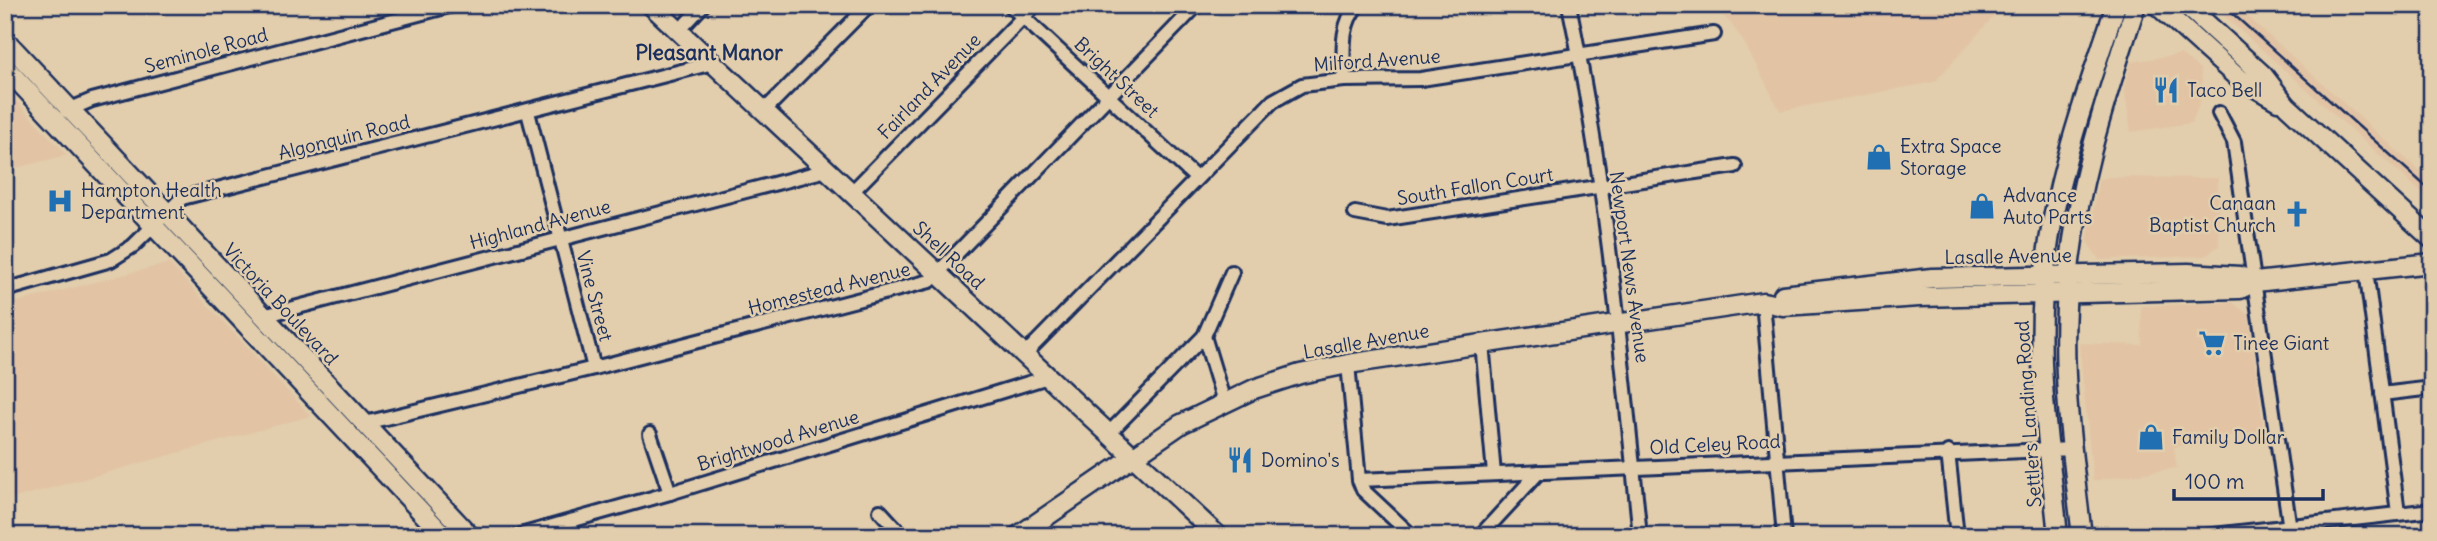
<svg xmlns="http://www.w3.org/2000/svg" width="2437" height="541" font-family="Delius,sans-serif">
  <style>
    .built { fill: #e2c4a5 }
    .lines { fill: none; stroke-linecap: round; stroke-linejoin: round }
    .street-casing { stroke: #1b2f5e; stroke-width: 18 }
    .secondary-casing { stroke: #1b2f5e; stroke-width: 23 }
    .street { stroke: #e2ceac; stroke-width: 12 }
    .secondary { stroke: #e2ceac; stroke-width: 18 }
    .rail { stroke: #1b2f5e; stroke-width: 2.5 }
    .labels { text-anchor: middle; stroke-width: 5; stroke-linejoin: round; paint-order: stroke }
    .street-label { font-size: 19px; fill: #1b2f5e; stroke: #e2ceac }
    .poi-label { font-size: 19px; fill: #1b2f5e; stroke: #e2ceac; text-anchor: start }
    .neighbourhood-label { font-size: 21px; font-weight: bold; fill: #1b2f5e; stroke: #e2ceac }
  </style>
  <rect width="100%" height="100%" fill="#e2ceac"/>
  <filter id="ink" filterUnits="userSpaceOnUse"><feTurbulence type="fractalNoise" baseFrequency=".0143" numOctaves="2"/><feDisplacementMap in="SourceGraphic" scale="14" xChannelSelector="R" yChannelSelector="G"/><feConvolveMatrix kernelMatrix="1 2 1 2 8 2 1 2 1" color-interpolation-filters="sRGB"/></filter>
  <g filter="url(#ink)">
    <g class="built">
      <polygon points="1710,5 2004,5 1935,82 1780,111 1742,39 1727,19"/>
      <polygon points="2212,5 2235,5 2432,182 2432,202"/>
      <polygon points="2181,54 2200,69 2204,91 2192,123 2131,132 2124,88 2131,62"/>
      <polygon points="5,89 67,155 5,171"/>
      <polygon points="2109,177 2218,178 2219,246 2206,256 2099,260 2087,242 2099,179"/>
      <polygon points="169,263 311,416 5,501 5,305"/>
      <polygon points="2232,302 2249,315 2264,430 2174,447 2177,468 2093,481 2079,343 2142,345 2141,306"/>
    </g>
    <g class="lines">
      <g class="street-casing">
        <g id="street">
          <polyline points="1010,5 1196,178"/>
          <path d="M 1569,5 C 1606,180 1622,358 1640,536"/>
          <polyline points="679,31 703,5"/>
          <path d="M 1344,80 C 1344,55 1339,25 1358,5"/>
          <polyline points="66,111 92,100 453,5"/>
          <polyline points="764,111 869,5"/>
          <polyline points="528,112 594,368"/>
          <polyline points="2219,113 2234,142 2291,536"/>
          <polyline points="851,193 1035,5"/>
          <polyline points="1355,213 1387,219 1735,166"/>
          <polyline points="2366,270 2398,513"/>
          <polyline points="5,290 111,260 133,246 182,198 713,63"/>
          <polyline points="1763,302 1784,536"/>
          <polyline points="263,316 827,170"/>
          <polyline points="1204,336 1224,402"/>
          <polyline points="1482,343 1494,474"/>
          <polyline points="1024,355 1273,101 1302,85 1344,80 1421,79 1714,34"/>
          <polyline points="1348,364 1359,480 1363,490 1412,536"/>
          <polyline points="2382,394 2432,388"/>
          <polyline points="365,423 594,368 930,281 1197,5"/>
          <polyline points="650,434 670,493"/>
          <polyline points="1108,434 1204,336 1232,272"/>
          <polyline points="1948,452 1957,536"/>
          <polyline points="1359,480 2073,449"/>
          <polyline points="880,511 903,536"/>
          <polyline points="517,536 670,493 1048,377"/>
          <polyline points="1480,536 1539,472"/>
          <polyline points="2205,536 2432,510"/>
        </g>
      </g>
      <g class="secondary-casing">
        <g id="secondary">
          <polyline points="651,5 1218,536"/>
          <polyline points="2157,5 2237,77 2278,101"/>
          <polyline points="2186,5 2263,75 2287,106 2432,239"/>
          <polyline points="5,40 470,536"/>
          <polyline points="5,67 444,536"/>
          <polyline points="1783,295 1932,278 2188,273 2240,276 2255,282"/>
          <polyline points="1018,536 1181,424 1254,389 1300,374 1348,364 1763,302 1783,306 1919,297 2240,289 2255,282 2432,263"/>
          <path d="M 2058,536 C 2050,455 2037,373 2043,292 C 2050,193 2084,99 2116,5"/>
          <path d="M 2082,536 C 2073,460 2062,383 2066,307 C 2071,204 2104,102 2136,5"/>
        </g>
      </g>
      <use href="#street" class="street"/>
      <use href="#secondary" class="secondary"/>
      <polyline class="rail" points="2223,5 2432,192"/>
    </g>
  </g>
  <defs>
    <g id="restaurant-bare" transform="scale(2.1)"><path d="M-5-6h1v4h1v-4h1v4h1v-4h1v5L-1.5 .5V6h-2V.5L-5-1ZM5-6V6H3V1.5H1.5Q1.5-4 5-6Z" fill="#1f6fb2" stroke="#e2ceac" stroke-width="2.5" paint-order="stroke"/></g>
    <g id="shop-bare" transform="scale(2.1)"><path d="M-5-2.5h2.3a2.7 3.5 0 0 1 5.4 0H5L5.5 6h-11ZM-1.5-2.5h3a1.5 2.3 0 0 0-3 0Z" fill="#1f6fb2" stroke="#e2ceac" stroke-width="2.5" paint-order="stroke"/></g>
    <g id="hospital-bare" transform="scale(2.1)"><path d="M-5-5h3v3.5h4V-5h3V5h-3V1.5h-4V5h-3Z" fill="#1f6fb2" stroke="#e2ceac" stroke-width="2.5" paint-order="stroke"/></g>
    <g id="church-bare" transform="scale(2.1)"><path d="M-1.2-6h2.4v3.5h3.3v2.4h-3.3V6h-2.4V-.1h-3.3v-2.4h3.3Z" fill="#1f6fb2" stroke="#e2ceac" stroke-width="2.5" paint-order="stroke"/></g>
    <g id="supermarket-bare" transform="scale(2.1)"><path d="M-6-5.5h2.5l.6 2H6L4.5 2H-2.5L-4.4-4H-6ZM-1.5 3.2a1.3 1.3 0 1 0 .1 0ZM3 3.2a1.3 1.3 0 1 0 .1 0Z" fill="#1f6fb2" stroke="#e2ceac" stroke-width="2.5" paint-order="stroke"/></g>
  </defs>
  <g fill-rule="evenodd">
    <use href="#restaurant-bare" x="2166" y="90"/>
    <use href="#shop-bare" x="1879" y="157"/>
    <use href="#hospital-bare" x="60" y="201"/>
    <use href="#shop-bare" x="1982" y="206"/>
    <use href="#church-bare" x="2297" y="214"/>
    <use href="#supermarket-bare" x="2212" y="343"/>
    <use href="#shop-bare" x="2151" y="437"/>
    <use href="#restaurant-bare" x="1240" y="460"/>
  </g>
  <g class="labels">
    <g class="street-label">
      <text transform="translate(206 50) rotate(-15)" y="7">Seminole Road</text>
      <text transform="translate(1377 60) rotate(-4)" y="7">Milford Avenue</text>
      <text transform="translate(1117 77) rotate(43)" y="7">Bright Street</text>
      <text transform="translate(929 86) rotate(-46)" y="7">Fairland Avenue</text>
      <text transform="translate(344 137) rotate(-14)" y="7">Algonquin Road</text>
      <text transform="translate(1475 186) rotate(-9)" y="7">South Fallon Court</text>
      <text transform="translate(540 224) rotate(-15)" y="7">Highland Avenue</text>
      <text transform="translate(949 255) rotate(43)" y="7">Shell Road</text>
      <text transform="translate(2008 256) rotate(-1)" y="7">Lasalle Avenue</text>
      <text transform="translate(1630 267) rotate(82)" y="7">Newport News Avenue</text>
      <text transform="translate(829 288) rotate(-14)" y="7">Homestead Avenue</text>
      <text transform="translate(595 296) rotate(75)" y="7">Vine Street</text>
      <text transform="translate(281 304) rotate(47)" y="7">Victoria Boulevard</text>
      <text transform="translate(1366 341) rotate(-10)" y="7">Lasalle Avenue</text>
      <text transform="translate(2028 414) rotate(-94)" y="7">Settlers Landing Road</text>
      <text transform="translate(778 440) rotate(-17)" y="7">Brightwood Avenue</text>
      <text transform="translate(1715 444) rotate(-3)" y="7">Old Celey Road</text>
    </g>
    <g class="poi-label">
      <text x="2187" y="97">Taco Bell</text>
      <text x="1900" y="153">Extra Space<tspan x="1900" dy="22">Storage</tspan></text>
      <text x="81" y="197">Hampton Health<tspan x="81" dy="22">Department</tspan></text>
      <text x="2003" y="202">Advance<tspan x="2003" dy="22">Auto Parts</tspan></text>
      <text x="2276" y="210" text-anchor="end">Canaan<tspan x="2276" dy="22">Baptist Church</tspan></text>
      <text x="2233" y="350">Tinee Giant</text>
      <text x="2172" y="444">Family Dollar</text>
      <text x="1261" y="467">Domino's</text>
    </g>
    <g class="neighbourhood-label">
      <text x="709" y="60">Pleasant Manor</text>
    </g>
  </g>
  <rect width="2437" height="541" fill="none" stroke="#e2ceac" stroke-width="28"/>
  <rect x="14" y="14" width="2409" height="513" fill="none" stroke="#1b2f5e" stroke-width="2.5" filter="url(#ink)"/>
  <path d="M2174 489v10h149v-10" fill="none" stroke="#1b2f5e" stroke-width="3.5"/>
  <text x="2185" y="489" font-size="21" fill="#1b2f5e" stroke="#e2ceac" stroke-width="5" paint-order="stroke">100 m</text>
</svg>
